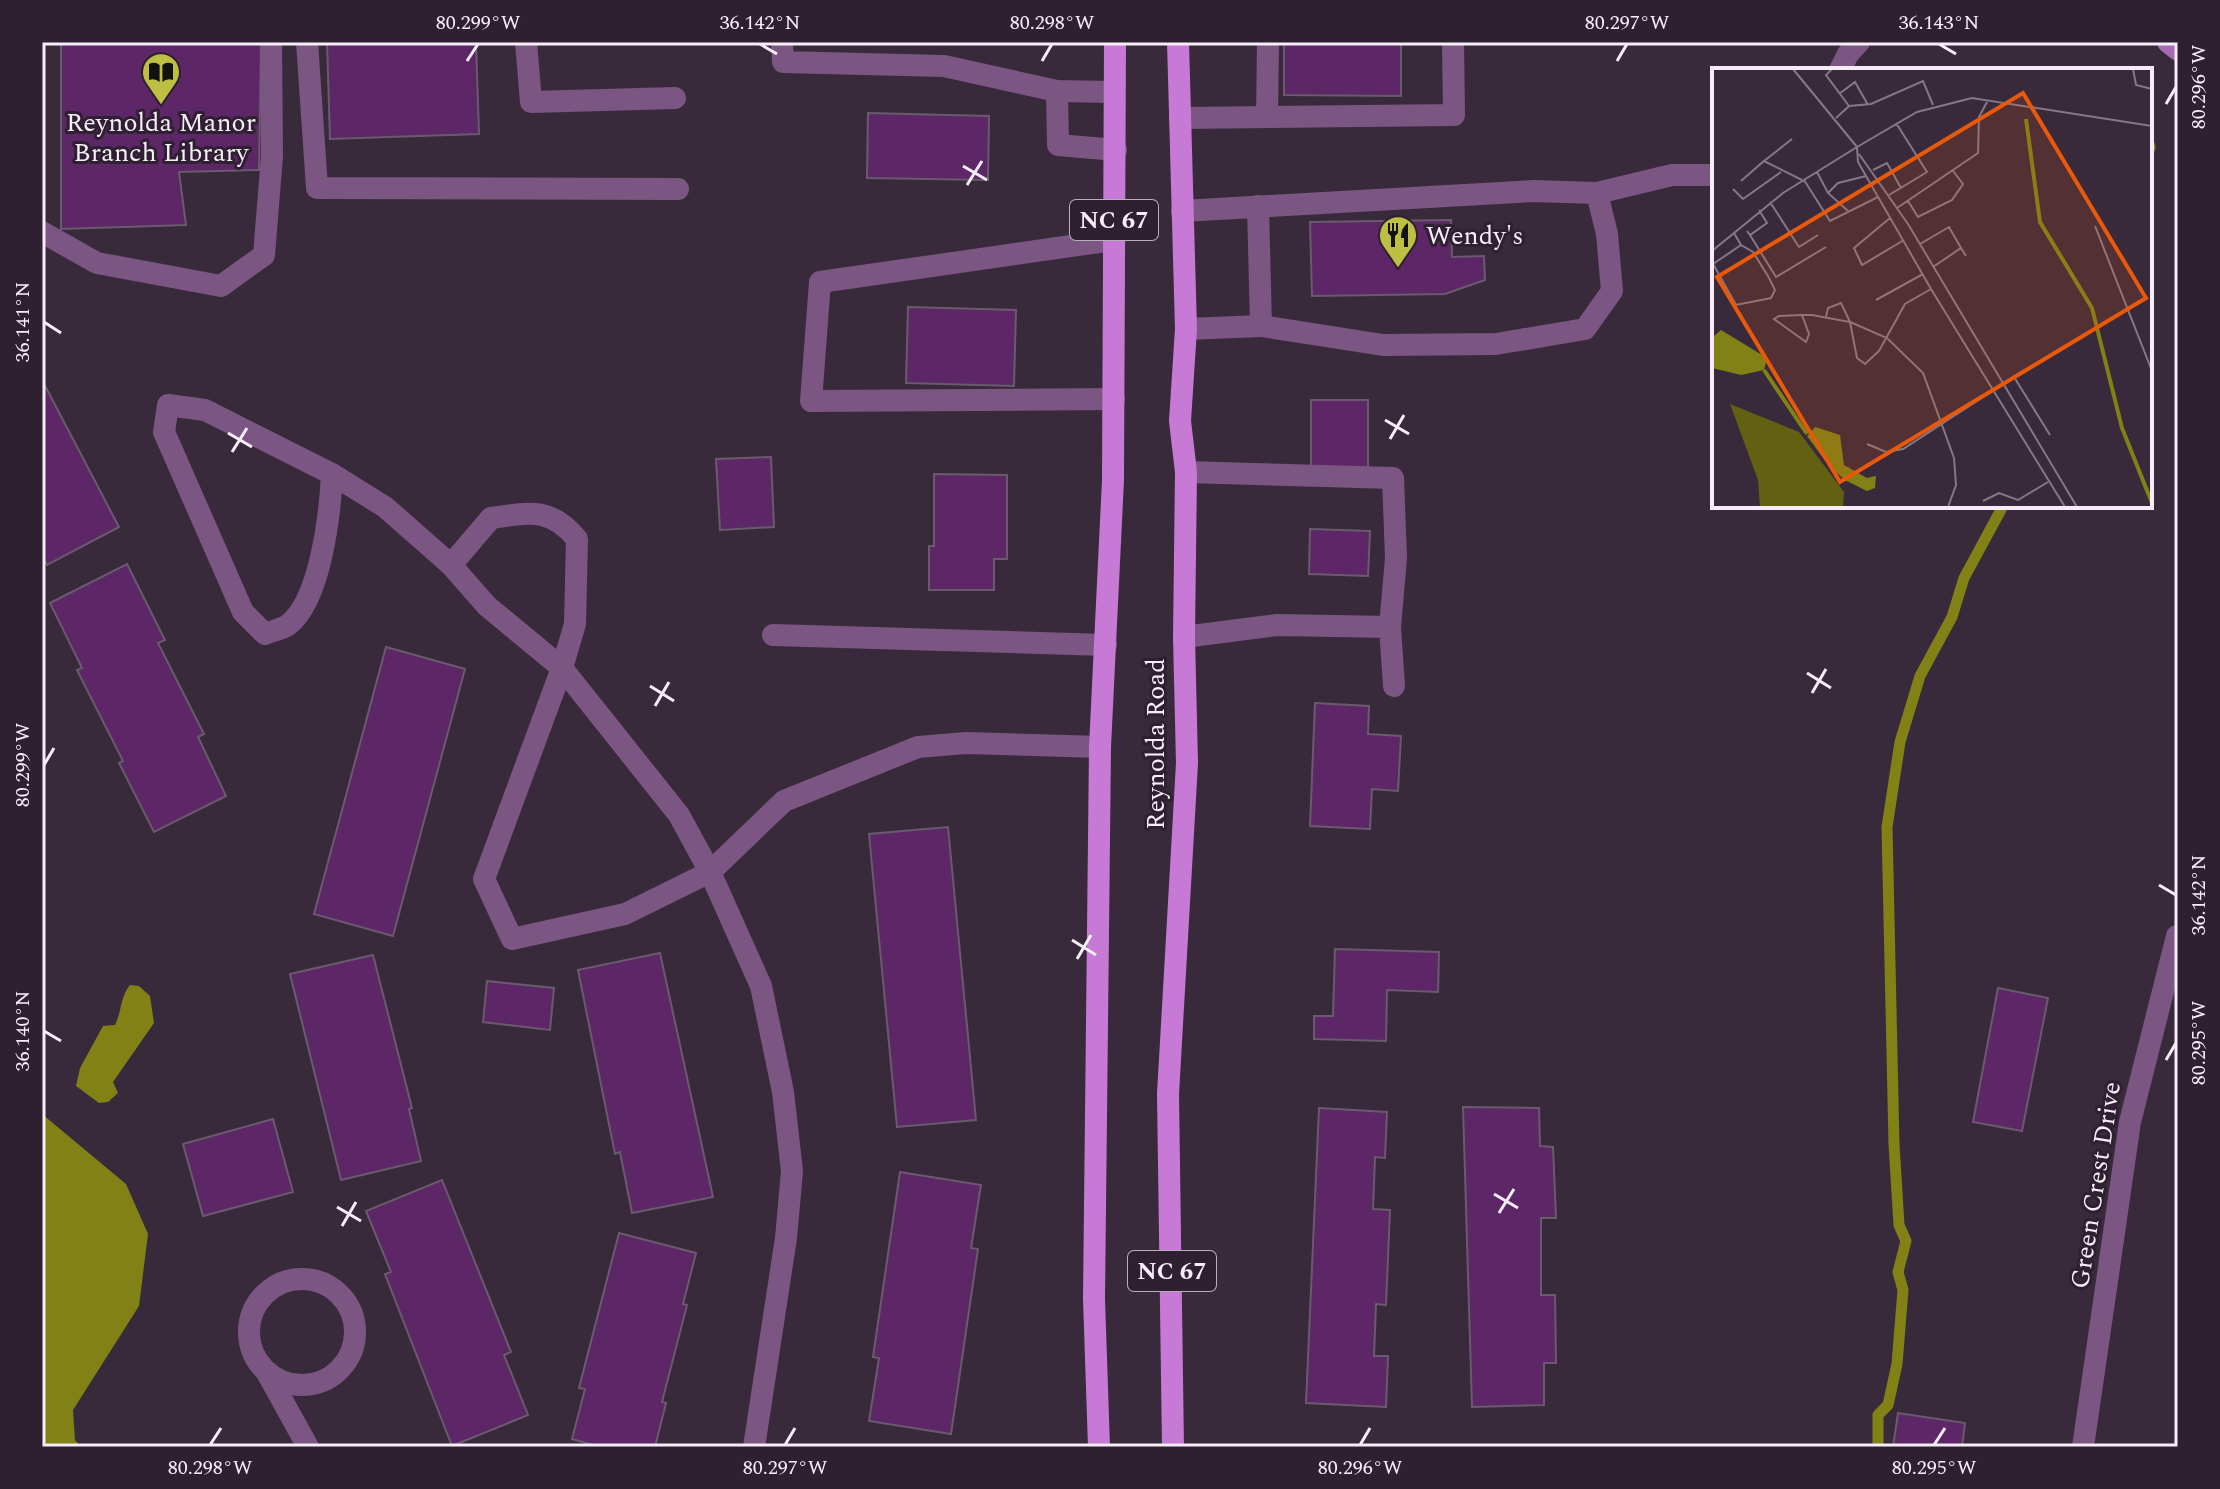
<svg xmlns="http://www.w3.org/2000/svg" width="2220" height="1489" font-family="Spectral,serif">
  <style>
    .water { fill: #818115 }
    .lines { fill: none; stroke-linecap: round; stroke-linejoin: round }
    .stream { stroke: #818115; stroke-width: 11 }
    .building { fill: #5c2667; stroke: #6a5a6d; stroke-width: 2 }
    .service { stroke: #7b5683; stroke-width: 22 }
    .minor { stroke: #7b5683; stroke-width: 22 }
    .secondary { stroke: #a56ab1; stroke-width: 22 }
    .primary { stroke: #c679d5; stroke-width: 22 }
    .ticks { fill: none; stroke: #f6edf8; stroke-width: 3 }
    .labels { text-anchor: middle; stroke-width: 6; stroke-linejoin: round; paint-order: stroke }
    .shield { fill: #2e2030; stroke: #bab0bc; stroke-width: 2 }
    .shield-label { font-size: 24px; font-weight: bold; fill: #f6edf8 }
    .poi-label { font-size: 26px; fill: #f6edf8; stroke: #2e2030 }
    .street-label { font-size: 26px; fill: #f6edf8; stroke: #2e2030 }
    .inset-river { fill: none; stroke: #818115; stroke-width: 4 }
    .inset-road { fill: none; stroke: #847887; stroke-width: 2 }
    .view { fill: #e8590c; fill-opacity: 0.15; stroke: #e8590c; stroke-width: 4 }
    .inset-edge { fill: none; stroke: #f6edf8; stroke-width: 4 }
    .neatline { fill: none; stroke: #f6edf8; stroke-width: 3 }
    .ticks-label { font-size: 20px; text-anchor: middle; fill: #f6edf8 }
  </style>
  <rect width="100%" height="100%" fill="#382a3b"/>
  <g class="water">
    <path d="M 130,985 L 139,986 L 150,996 L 154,1023 L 113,1082 L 118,1093 L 108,1102 L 99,1103 L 76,1086 L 80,1068 L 103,1026 L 115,1025 C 122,1011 120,997 130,985 Z"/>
    <polygon points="42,1114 126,1184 148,1234 139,1306 73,1410 75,1440 81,1447 42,1447"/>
  </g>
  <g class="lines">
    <g class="stream">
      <polyline points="2150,148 2150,146"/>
      <polyline points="1878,1447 1878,1415 1888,1405 1897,1364 1903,1290 1898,1272 1906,1241 1899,1225 1894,1144 1887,827 1900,742 1920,676 1952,617 1964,578 2003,506"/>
    </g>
  </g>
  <g class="building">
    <polygon points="61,42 261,42 259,170 179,172 186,225 61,229"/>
    <polygon points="327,42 476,42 479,134 330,139"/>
    <polygon points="1284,42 1401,42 1401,96 1284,95"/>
    <polygon points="868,113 989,116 988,180 867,178"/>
    <polygon points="1451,220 1452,257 1484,256 1485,280 1445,294 1312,296 1310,222"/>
    <polygon points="908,307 1016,310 1014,386 906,383"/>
    <polygon points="42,380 119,527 47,565 42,556"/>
    <rect x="1311" y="400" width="57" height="68"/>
    <polygon points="771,457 774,527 720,530 716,459"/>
    <polygon points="934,474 1007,475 1007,559 994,559 994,590 929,590 929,546 934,546"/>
    <polygon points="1310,529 1370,531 1368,576 1309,574"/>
    <polygon points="127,564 165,640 158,643 204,734 198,737 226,796 154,832 119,763 123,761 77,670 82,668 50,603"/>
    <polygon points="386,647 465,669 393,936 314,914"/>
    <polygon points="1315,703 1369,706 1368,734 1401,736 1398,791 1372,789 1370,829 1310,826"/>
    <polygon points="948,827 976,1120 897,1127 869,834"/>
    <polygon points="1335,949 1439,952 1438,992 1387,990 1386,1041 1314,1039 1314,1016 1333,1016"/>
    <polygon points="660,953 713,1197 632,1213 620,1152 615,1154 578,970"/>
    <polygon points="373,955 412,1108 409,1109 421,1161 341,1180 290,974"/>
    <polygon points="487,981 554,988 550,1030 483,1022"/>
    <polygon points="1998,988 2048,998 2022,1131 1973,1122"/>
    <polygon points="1463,1107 1539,1108 1540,1146 1553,1147 1556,1218 1541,1218 1541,1295 1555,1295 1556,1363 1544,1363 1544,1405 1472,1407"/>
    <polygon points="1319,1108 1387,1112 1385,1158 1375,1157 1373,1209 1390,1210 1386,1305 1376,1304 1374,1356 1388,1356 1386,1407 1306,1403"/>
    <polygon points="273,1119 293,1192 203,1216 183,1144"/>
    <polygon points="900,1172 981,1185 971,1248 978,1249 951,1434 869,1421 879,1358 873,1357"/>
    <polygon points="442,1180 511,1352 504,1355 528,1415 452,1446 385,1274 391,1272 366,1211"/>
    <polygon points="619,1233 696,1253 683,1304 687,1305 662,1402 666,1403 655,1447 600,1447 572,1439 585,1389 579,1388"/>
    <polygon points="1898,1413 1965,1423 1962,1447 1893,1447"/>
  </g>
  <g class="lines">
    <g class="service">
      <polyline points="307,42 317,188 678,189"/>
      <polyline points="526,42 531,102 675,98"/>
      <polyline points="782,42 783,62 944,66 1057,91 1114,92"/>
      <polyline points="1840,70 1848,54 1859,42"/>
      <polyline points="1057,91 1058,145 1116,150"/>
      <polyline points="1267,117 1268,42"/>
      <polyline points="1180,118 1454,115 1453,42"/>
      <polyline points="1258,206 1261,326 1383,345 1496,344 1585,329 1612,291 1607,234 1597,193"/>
      <polyline points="1182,211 1534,191 1597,193 1672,175 1714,175"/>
      <polyline points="42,232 97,263 221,286 264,255 272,156 271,42"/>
      <polyline points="1113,240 820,282 811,401 1114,399"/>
      <polyline points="1186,329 1261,326"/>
      <polyline points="1186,472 1393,478 1396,558 1390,627"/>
      <path d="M 332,474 C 330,513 321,600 288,625 C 282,629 272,631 265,634 L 243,612 L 164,432 L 168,405 L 205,410 L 332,474 L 385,507 L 451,565 L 487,606 L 562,668 L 484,879 L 512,939 L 625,914 L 710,872 L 784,801 L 918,747 L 966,743 L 1100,747"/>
      <path d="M 451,565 L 491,518 C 528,513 550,506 577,539 L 575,624 L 562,668 L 679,815 L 710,872 L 761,986 L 783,1092 L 792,1171 L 786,1238 L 754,1447"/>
      <polyline points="773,635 1106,645"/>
      <polyline points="1184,637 1277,625 1390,627 1394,686"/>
      <circle cx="302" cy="1332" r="53"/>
      <polyline points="266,1371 308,1447"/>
    </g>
    <polyline class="minor" points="2083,1447 2130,1122 2177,936"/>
    <polyline class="secondary" points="2168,42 2178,50"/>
    <g class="primary">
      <polyline points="1099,1447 1094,1299 1100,747 1113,480 1115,42"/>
      <polyline points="1173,1447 1168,1094 1187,763 1184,637 1186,472 1180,421 1186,329 1178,42"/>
    </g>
  </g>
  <path class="ticks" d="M 760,44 L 777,54M 1939,44 L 1956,54M 467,61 L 478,44M 1042,61 L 1052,44M 1617,61 L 1627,44M 2166,104 L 2176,87M 963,166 L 987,180M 967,185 L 982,161M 44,322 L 61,333M 1385,420 L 1409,434M 228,433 L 252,447M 1390,439 L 1404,415M 232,452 L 247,428M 1807,673 L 1831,688M 650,686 L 674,701M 1812,693 L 1826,669M 655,706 L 669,682M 44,765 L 54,748M 2159,885 L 2176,895M 1072,940 L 1096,955M 1077,959 L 1091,935M 44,1031 L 61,1041M 2166,1060 L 2176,1043M 1494,1194 L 1518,1208M 337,1207 L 361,1221M 1499,1213 L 1514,1189M 342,1226 L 356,1202M 210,1445 L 221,1428M 785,1445 L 795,1428M 1360,1445 L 1370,1428M 1934,1445 L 1945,1428"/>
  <defs>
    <g id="library-pin" transform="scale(2)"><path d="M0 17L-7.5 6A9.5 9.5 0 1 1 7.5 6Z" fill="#bebf42" stroke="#2e2030"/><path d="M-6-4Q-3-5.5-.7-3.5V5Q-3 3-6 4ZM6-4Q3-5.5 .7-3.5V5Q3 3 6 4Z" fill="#111"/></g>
    <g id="restaurant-pin" transform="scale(2)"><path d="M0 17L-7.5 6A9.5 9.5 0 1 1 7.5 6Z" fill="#bebf42" stroke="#2e2030"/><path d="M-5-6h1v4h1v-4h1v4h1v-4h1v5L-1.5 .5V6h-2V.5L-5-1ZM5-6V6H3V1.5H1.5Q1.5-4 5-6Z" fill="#111"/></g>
  </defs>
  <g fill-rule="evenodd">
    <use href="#library-pin" x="161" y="72"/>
    <use href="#restaurant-pin" x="1398" y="235"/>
  </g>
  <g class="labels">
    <g class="shield">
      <rect x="1070" y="200" width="88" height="40" rx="6"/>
      <rect x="1128" y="1251" width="88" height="40" rx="6"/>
    </g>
    <g class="shield-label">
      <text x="1114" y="228">NC 67</text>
      <text x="1172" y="1279">NC 67</text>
    </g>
    <g class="poi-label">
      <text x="161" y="131">Reynolda Manor<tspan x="161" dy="30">Branch Library</tspan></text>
      <text x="1426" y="244" text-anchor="start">Wendy's</text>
    </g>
    <g class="street-label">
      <text transform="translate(1155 744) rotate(-90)" y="9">Reynolda Road</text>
      <text transform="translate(2095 1185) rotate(-81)" y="9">Green Crest Drive</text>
    </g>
  </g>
  <g transform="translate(1712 68)">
    <rect width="440" height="440" fill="#382a3b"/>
    <path d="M 18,336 L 87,364 L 132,424 L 131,439 L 48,439 L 46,412 Z" fill="#616111"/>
    <path d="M 9,262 L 55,290 L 52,302 L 29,307 L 0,300 L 0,270 ZM 103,359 L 128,367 L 132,397 L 155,410 L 164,408 L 163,420 L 155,423 L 133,412 L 117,398 L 95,368 Z" fill="#818115"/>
    <path class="inset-river" d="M 314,51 L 328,154 L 380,240 L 410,360 L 440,435M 52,302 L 95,366"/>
    <path class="inset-road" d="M 81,1 L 145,79 L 146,94 L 219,221 L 353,439M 120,1 L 114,7 L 137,38 L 124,50M 421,1 L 424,17 L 440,21M 127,26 L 143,14 L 156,37M 137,38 L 159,36 L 211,13 L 221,37M 145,79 L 205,44 L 260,30 L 440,58M 147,86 L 196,156 L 365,439M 52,93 L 80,71M 161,102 L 175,95 L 189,120M 105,104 L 116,125 L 136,143M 92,112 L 118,153 L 166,129M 29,113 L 52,93 L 90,112M 21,121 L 31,131 L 69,104M 116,125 L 126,115 L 154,108M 177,127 L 215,104 L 184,55M 196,133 L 206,149 L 240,132 L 251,116 L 241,103M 58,134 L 87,179 L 106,167M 185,140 L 266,85 L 267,49 L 276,32M 178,150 L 142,180 L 150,197 L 192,172M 383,158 L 440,303M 35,163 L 38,167 L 55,155 L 47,142M 38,167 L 64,209 L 114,179M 208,176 L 237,159 L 249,180M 0,183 L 71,125 L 145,79M 0,194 L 24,237 L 59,230 L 63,222 L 56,208 L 41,184 L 29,177M 1,196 L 29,177 L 22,165M 221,199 L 249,180 L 254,188M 164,232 L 211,206M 90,247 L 97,266 L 94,274 L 62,251 L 67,248 L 90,247 L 100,247 L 138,254 L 145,290 L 153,296 L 167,283 L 193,236 L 219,221M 114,249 L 116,240 L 129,235 L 138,254 L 175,270 L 211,305 L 242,390 L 244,417 L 236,439M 155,376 L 174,384 L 191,381 L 302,309 L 338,367M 0,409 L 0,439M 271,433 L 287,425 L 306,432 L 336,414"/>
    <path class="view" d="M 311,25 L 434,230 L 128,414 L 5,209 Z"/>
    <rect width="440" height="440" class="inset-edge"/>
  </g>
  <rect width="2220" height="1489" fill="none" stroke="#2e2030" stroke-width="88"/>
  <rect x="44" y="44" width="2132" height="1401" class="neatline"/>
  <g class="ticks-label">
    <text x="478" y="29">80.299°W</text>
    <text x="760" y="29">36.142°N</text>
    <text x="1052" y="29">80.298°W</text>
    <text x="1627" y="29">80.297°W</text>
    <text x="1939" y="29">36.143°N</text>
    <text transform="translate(2198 87) rotate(-90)" y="7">80.296°W</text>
    <text transform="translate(22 322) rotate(-90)" y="7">36.141°N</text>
    <text transform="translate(22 765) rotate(-90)" y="7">80.299°W</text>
    <text transform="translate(2198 895) rotate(-90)" y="7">36.142°N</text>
    <text transform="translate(22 1031) rotate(-90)" y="7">36.140°N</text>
    <text transform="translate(2198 1043) rotate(-90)" y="7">80.295°W</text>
    <text x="210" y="1474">80.298°W</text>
    <text x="785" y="1474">80.297°W</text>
    <text x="1360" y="1474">80.296°W</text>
    <text x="1934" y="1474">80.295°W</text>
  </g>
</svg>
